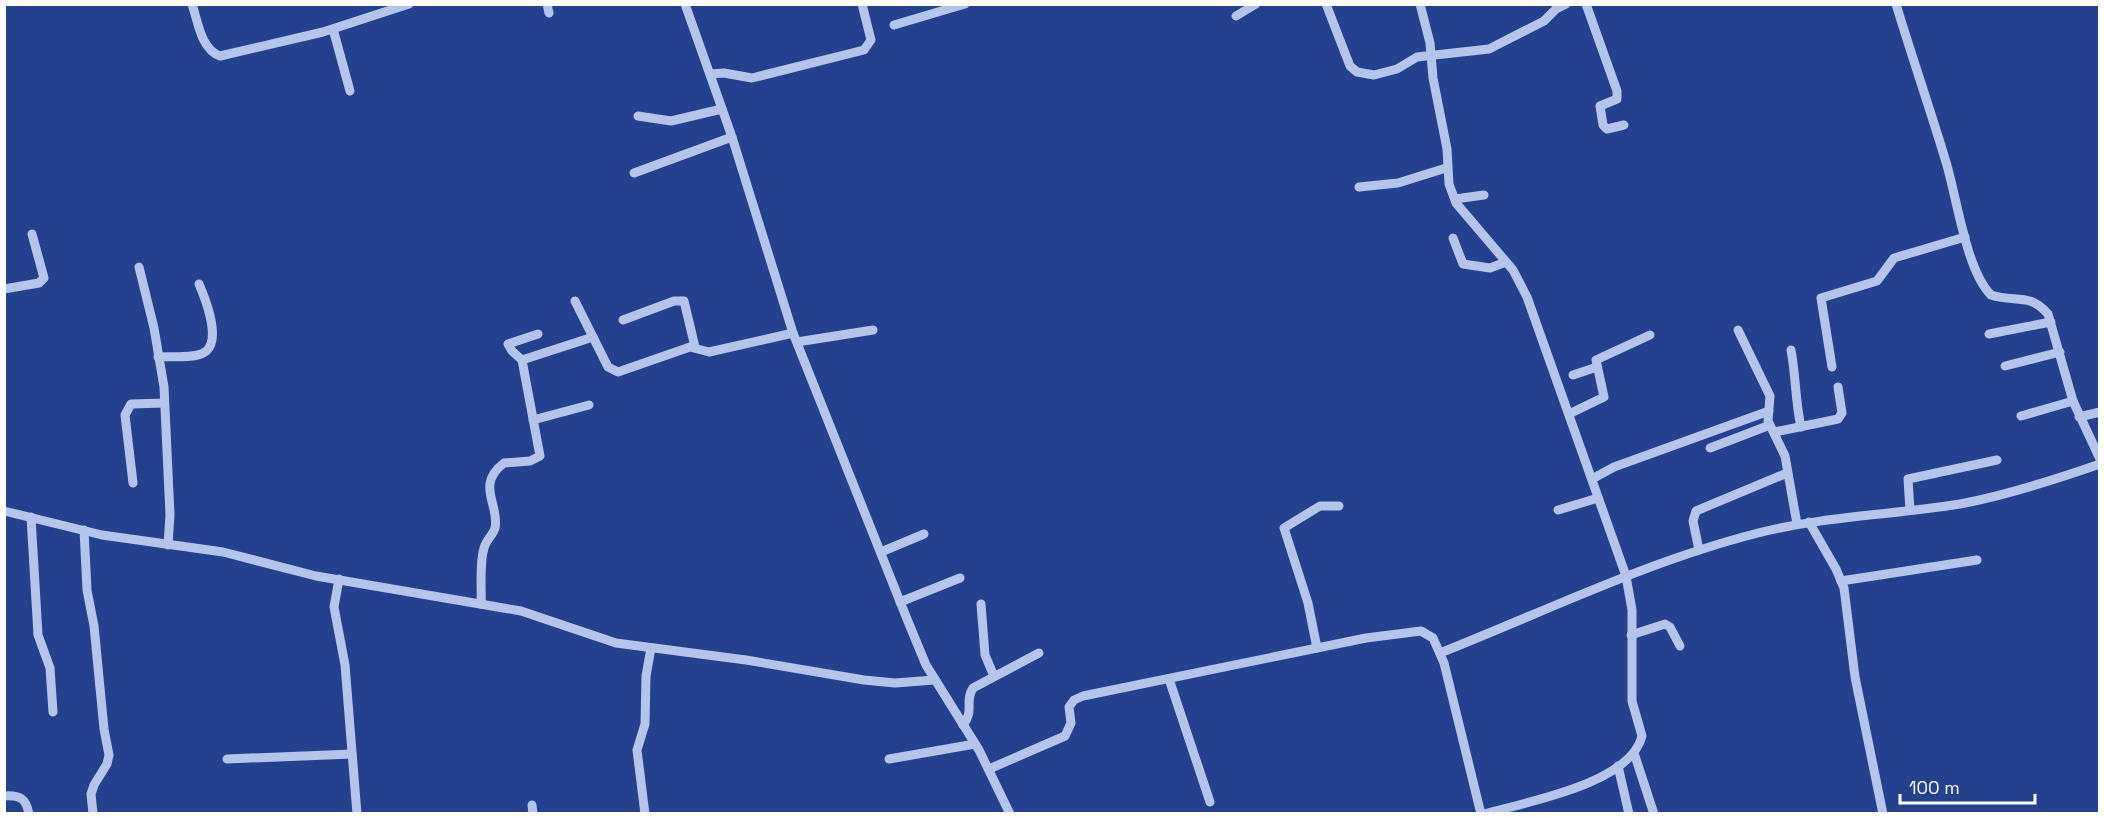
<svg xmlns="http://www.w3.org/2000/svg" width="2104" height="818" font-family="'Space Grotesk',sans-serif">
  <style>
    .lines { fill: none; stroke-linecap: round; stroke-linejoin: round }
    .minor { stroke: #b4c4eb; stroke-width: 9 }
  </style>
  <rect width="100%" height="100%" fill="#24418d"/>
  <g class="lines">
    <g class="minor">
      <path d="M 192,4 C 198,22 201,49 220,56 L 323,32 L 409,4"/>
      <polyline points="547,4 549,13"/>
      <polyline points="685,4 732,137 793,333 907,619 926,665 979,750 1010,814"/>
      <polyline points="1326,4 1350,66 1357,72 1374,75 1397,69 1417,57 1489,49 1544,21 1556,9 1566,4"/>
      <path d="M 1420,4 L 1430,43 L 1433,78 L 1447,149 L 1449,184 L 1456,203 L 1513,270 L 1527,297 L 1626,576 L 1632,610 L 1632,701 L 1642,736 C 1630,784 1526,802 1484,814"/>
      <polyline points="1586,4 1617,91 1617,99 1600,106 1603,125 1607,129 1624,125"/>
      <path d="M 1896,4 C 1912,57 1930,109 1946,162 C 1957,198 1966,270 1991,295 C 2015,303 2029,292 2048,314 L 2073,401 L 2100,459"/>
      <polyline points="1236,16 1256,4"/>
      <polyline points="894,25 965,4"/>
      <polyline points="333,29 350,91"/>
      <polyline points="710,74 724,73 752,78 864,50 871,40 862,4"/>
      <polyline points="638,116 671,121 722,109"/>
      <polyline points="634,173 732,137"/>
      <polyline points="1359,187 1398,183 1446,168"/>
      <polyline points="1455,199 1484,195"/>
      <polyline points="1453,238 1463,264 1490,268 1506,262"/>
      <polyline points="139,267 154,328 164,387 170,515 168,545"/>
      <polyline points="4,289 39,283 44,278 32,234"/>
      <polyline points="575,301 608,367 618,372 690,347 709,352 793,333"/>
      <polyline points="623,320 674,301 684,301 695,347"/>
      <polyline points="1738,330 1770,396 1768,421 1785,456 1797,524"/>
      <polyline points="1989,334 2051,322"/>
      <polyline points="797,342 873,330"/>
      <path d="M 1791,350 C 1796,376 1795,400 1801,427"/>
      <path d="M 158,357 C 170,356 195,359 205,352 C 222,340 205,298 199,284"/>
      <polyline points="522,360 512,351 508,344 538,334"/>
      <polyline points="2005,366 2060,352"/>
      <polyline points="1832,367 1821,298 1877,281 1894,258 1965,237"/>
      <polyline points="1573,375 1597,367"/>
      <polyline points="1569,414 1604,397 1596,360 1650,335"/>
      <polyline points="2021,416 2073,401"/>
      <polyline points="2079,417 2100,412"/>
      <polyline points="533,420 589,405"/>
      <polyline points="1775,432 1838,419 1842,413 1838,387"/>
      <polyline points="1710,448 1770,425"/>
      <polyline points="1592,479 1614,467 1769,411"/>
      <polyline points="133,483 125,415 131,404 164,403"/>
      <polyline points="1558,510 1598,498"/>
      <polyline points="1910,510 1908,479 1997,460"/>
      <polyline points="4,511 102,535 223,552 316,576 521,611 616,643 746,660 864,680 895,683 934,680"/>
      <polyline points="31,517 38,635 50,668 53,712"/>
      <polyline points="1809,522 1836,569 1844,588 1855,677 1883,814"/>
      <polyline points="84,530 87,590 94,626 104,729 109,755 107,764 94,785 91,794 93,814"/>
      <polyline points="1699,550 1693,521 1696,511 1787,473"/>
      <polyline points="881,552 924,534"/>
      <polyline points="339,579 334,607 345,665 357,814"/>
      <polyline points="1841,581 1977,560"/>
      <polyline points="900,602 960,578"/>
      <path d="M 481,604 C 482,586 479,565 484,548 C 486,540 493,535 495,528 C 500,505 475,485 504,463 L 530,461 L 540,456 L 522,360 L 593,337"/>
      <polyline points="981,604 985,655 994,676"/>
      <polyline points="1631,635 1665,624 1670,627 1680,646"/>
      <polyline points="1317,648 1308,603 1284,528 1320,506 1339,506"/>
      <path d="M 1440,653 C 1546,611 1648,561 1758,533 C 1825,516 1893,515 1960,504 C 2008,495 2054,480 2100,464"/>
      <polyline points="1169,679 1210,802"/>
      <path d="M 963,725 C 975,710 964,702 973,688 L 1039,653"/>
      <polyline points="1634,753 1654,814"/>
      <polyline points="227,759 352,754"/>
      <polyline points="889,759 975,744"/>
      <polyline points="1618,766 1629,814"/>
      <polyline points="989,769 1065,736 1071,723 1069,707 1074,700 1083,696 1366,638 1421,631 1433,638 1444,663 1481,814"/>
      <path d="M 4,796 C 20,795 26,798 29,814"/>
      <polyline points="532,805 533,814"/>
      <polyline points="645,814 637,750 645,724 646,676 651,648"/>
    </g>
  </g>
  <rect width="2104" height="818" fill="none" stroke="#ffffff" stroke-width="12"/>
  <path d="M1900 794v9h135v-9" fill="none" stroke="#ffffff" stroke-width="3"/>
  <text x="1909" y="794" font-size="18" fill="#ffffff" stroke="#24418d" stroke-width="4.5" paint-order="stroke">100 m</text>
</svg>
